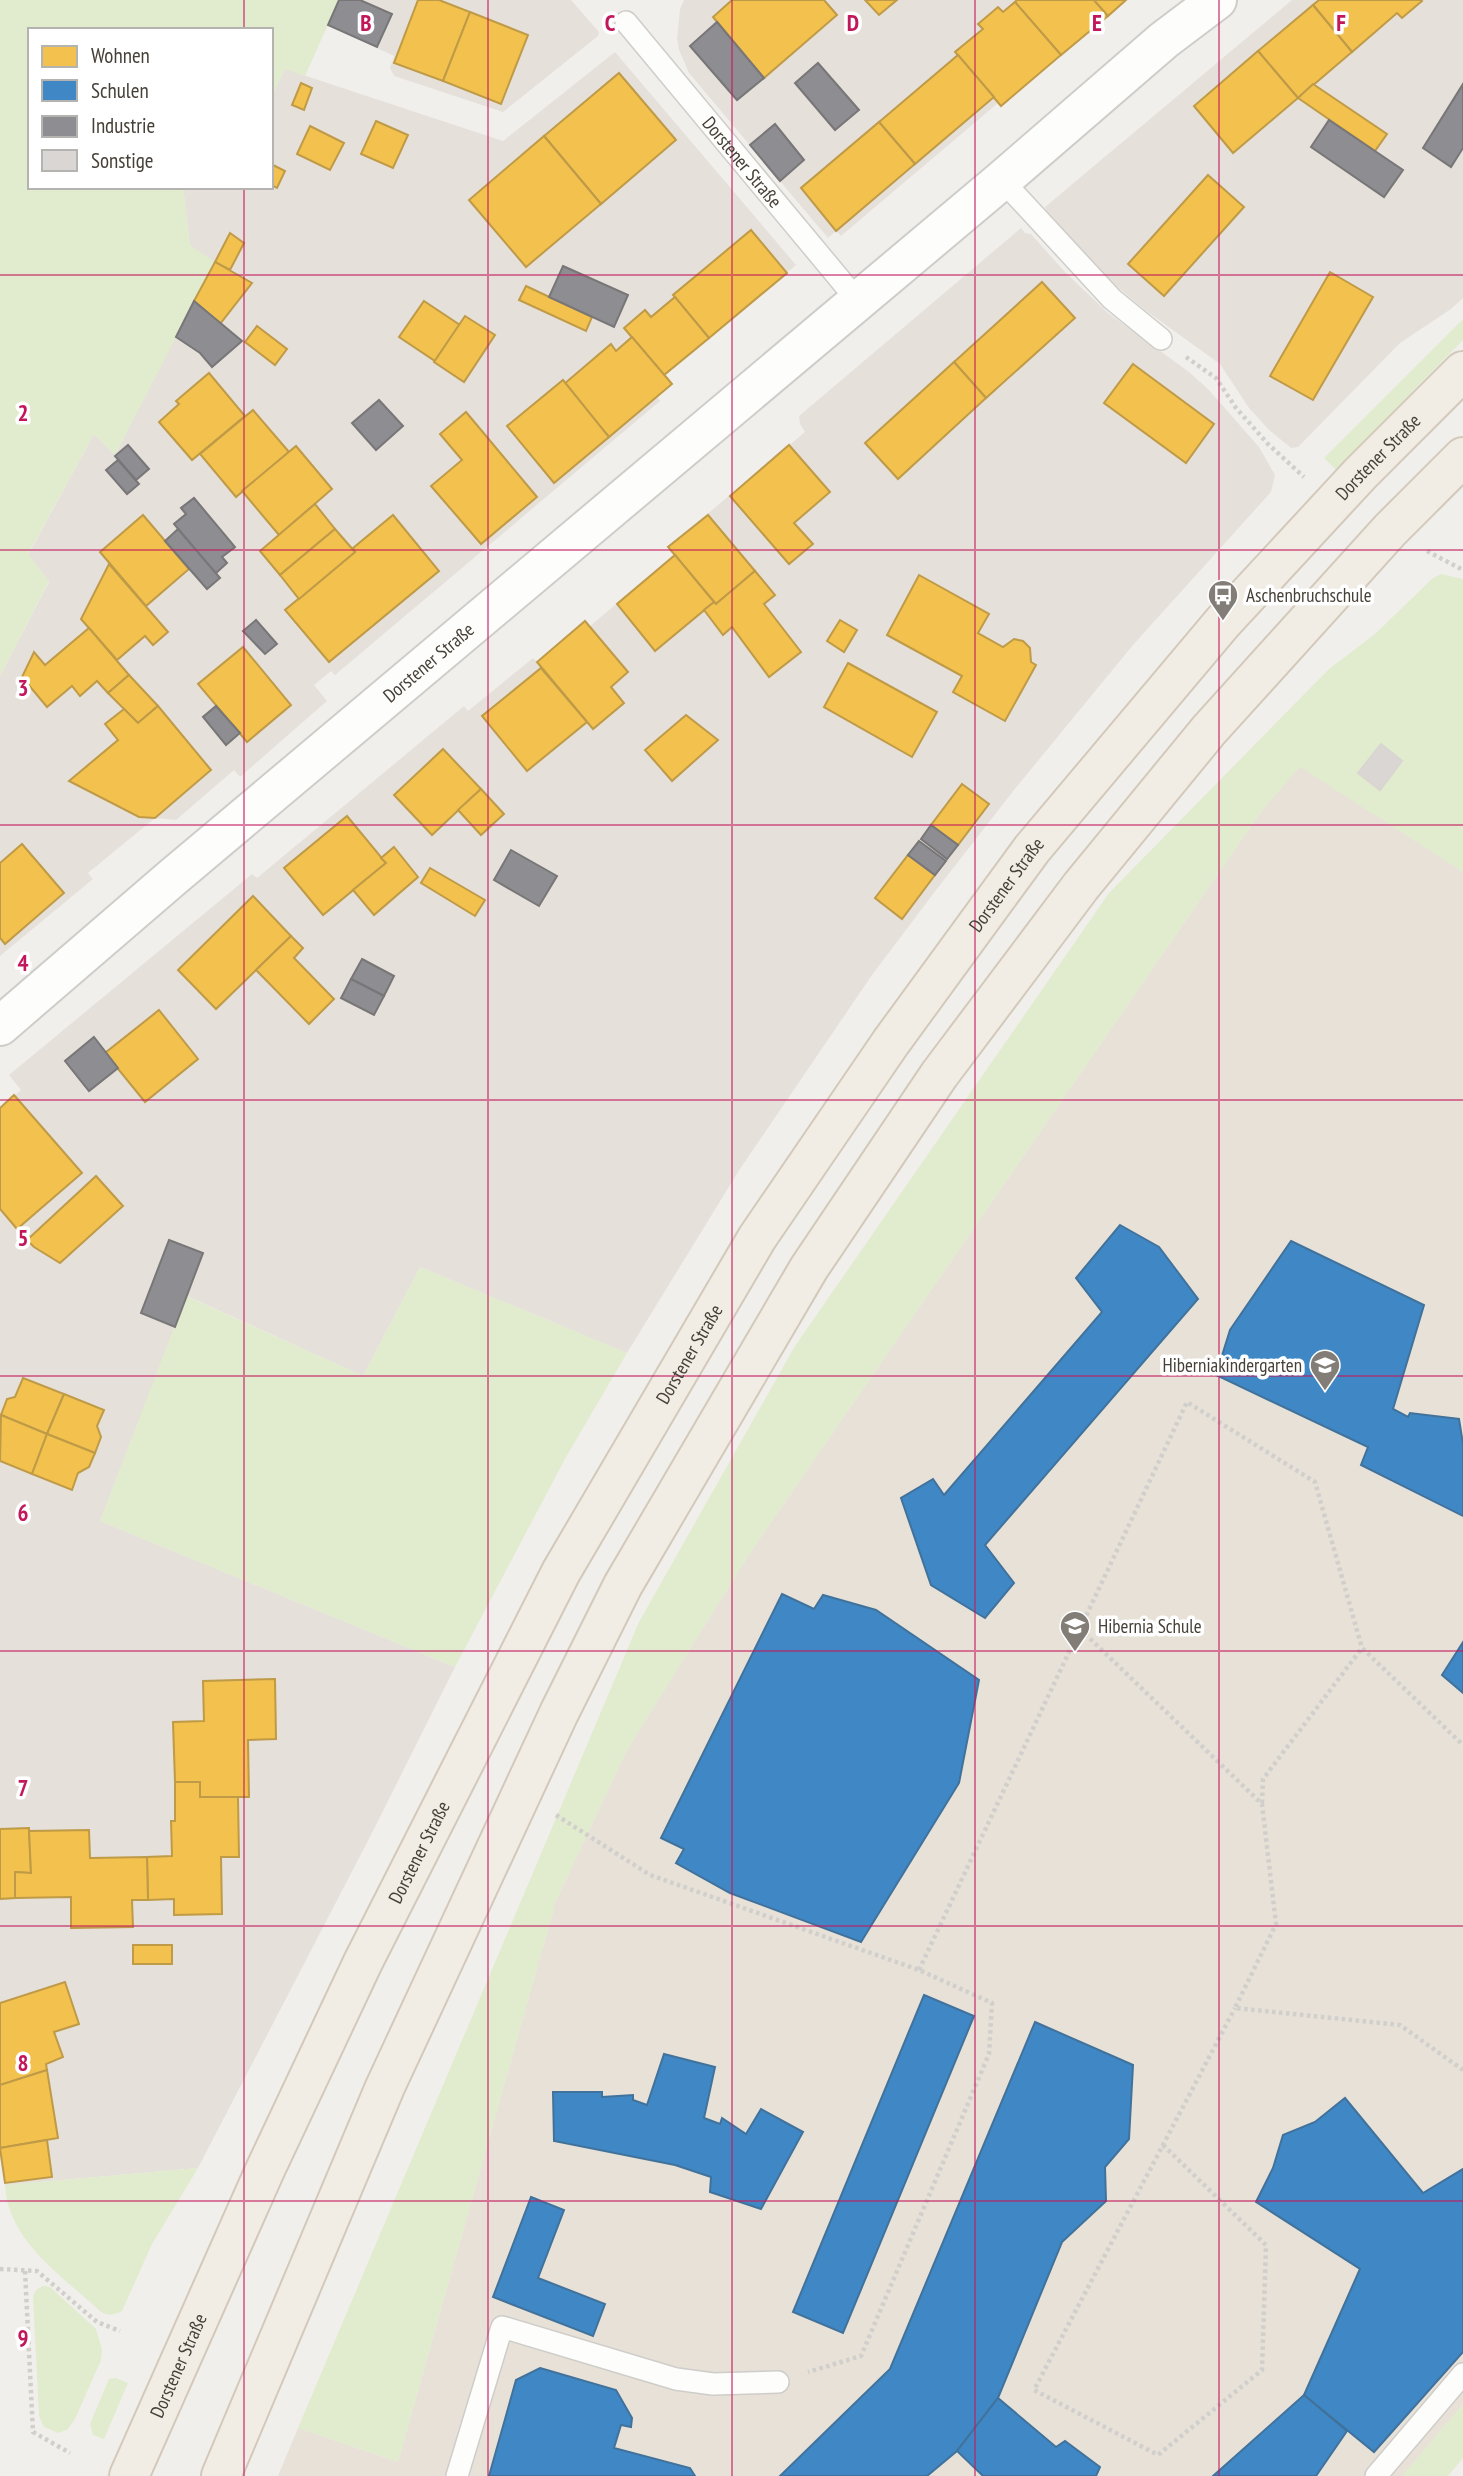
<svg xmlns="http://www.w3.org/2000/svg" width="1463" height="2476" font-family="'PT Sans Narrow',sans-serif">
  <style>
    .residential { fill: #e5e0d9 }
    .education { fill: #e7e1d8 }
    .green { fill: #e1ebcd }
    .homes { fill: #f2c14e; stroke: #bf9a47; stroke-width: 2 }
    .schools { fill: #3f88c5; stroke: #41729b; stroke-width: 2 }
    .industry { fill: #8d8d92; stroke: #787677; stroke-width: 2 }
    .building { fill: #d9d6d3; stroke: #d9d6d2; stroke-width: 2 }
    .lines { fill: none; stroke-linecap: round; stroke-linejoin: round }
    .service-casing { stroke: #cfcdc9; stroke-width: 24 }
    .minor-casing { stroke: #cfcdc9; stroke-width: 42 }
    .primary-casing { stroke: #d3c9ba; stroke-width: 42 }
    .path { stroke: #d1cfcb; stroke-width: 4.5; stroke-dasharray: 3.5 3.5; stroke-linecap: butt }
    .service { stroke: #fdfdfc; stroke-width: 21 }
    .minor { stroke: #fdfdfc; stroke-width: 38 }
    .primary { stroke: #f1ece4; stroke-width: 38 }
    .grid { fill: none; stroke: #c2185b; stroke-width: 2; stroke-opacity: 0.55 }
    .labels { text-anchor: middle; stroke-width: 7; stroke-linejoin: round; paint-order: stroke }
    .street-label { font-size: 19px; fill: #474038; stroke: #fff }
    .poi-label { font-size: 19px; fill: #474038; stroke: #fff; text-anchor: start }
    .grid-label { font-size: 23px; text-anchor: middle; font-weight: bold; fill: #c2185b; stroke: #fff; stroke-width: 7; stroke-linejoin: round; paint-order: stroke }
  </style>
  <rect width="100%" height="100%" fill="#f1efec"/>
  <g class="residential">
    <polygon points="339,0 571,0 599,32 598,36 503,112 394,76 390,68 394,56 328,25"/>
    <polygon points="684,0 1126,0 1001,106 998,103 841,236 836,231 828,238 689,73 679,50 677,39 680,9"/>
    <polygon points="1292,0 1463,0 1463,298 1451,309 1400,343 1298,447 1291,448 1269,430 1249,408 1220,364 1145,310 1114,284 1048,213 1045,207"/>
    <polygon points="615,52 796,265 665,375 672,384 657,397 660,401 335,675 331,671 314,685 327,701 240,777 234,770 176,820 155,818 88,873 93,879 0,956 0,676 49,582 28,555 94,434 115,455 214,262 190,246 183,187 271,187 271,98 285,69 503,141"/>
    <polygon points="1021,228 1025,233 1031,234 1065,272 1108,313 1189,372 1208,389 1259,447 1275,475 1271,492 1133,645 1014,790 933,894 872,975 738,1172 627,1353 420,1267 363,1376 187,1296 100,1521 455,1667 372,1833 198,2168 5,2185 0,2157 0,1108 21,1090 9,1075 252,874 257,878 464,706 468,711 533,658 537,662 585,621 590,626 675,555 668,547 805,432 800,424 799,416"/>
  </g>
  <polygon class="education" points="1300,766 1463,872 1463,2404 1402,2476 278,2476 298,2428 398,2462 556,1901 627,1750 748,1556 1260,813"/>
  <g class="green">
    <polygon points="0,0 339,0 305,76 285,69 271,98 271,30 30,30 30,187 183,187 190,245 215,262 115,455 94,434 28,554 49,581 0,676"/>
    <polygon points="1463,319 1463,340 1336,470 1324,458"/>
    <polygon points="1441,574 1463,579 1463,872 1300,767 1260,813 748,1556 627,1750 556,1901 398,2462 298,2428 639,1622 795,1346 1109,893 1329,669 1375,634 1433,578"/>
    <polygon points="420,1267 627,1353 566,1457 455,1667 100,1521 186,1296 363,1376"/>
    <path d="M 198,2168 L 152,2244 L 122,2311 C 115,2315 108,2316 101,2312 C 63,2276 8,2242 5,2185 Z"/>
    <polygon points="43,2286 50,2287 96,2329 102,2349 101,2360 75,2419 67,2430 58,2433 44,2427 39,2416 33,2296 36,2290"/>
    <polygon points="116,2378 128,2383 104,2439 93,2435 90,2424 109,2379"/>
    <polygon points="1463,2404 1463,2458 1448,2476 1402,2476"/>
  </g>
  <g class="homes">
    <polygon points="418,0 439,0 470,12 443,81 394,63"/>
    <polygon points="732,0 824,0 837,15 764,78 713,17"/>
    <polygon points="865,0 897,0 879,15"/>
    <polygon points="1017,0 1094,0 1108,16 1061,55 1015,2"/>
    <polygon points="1094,0 1126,0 1108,16"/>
    <polygon points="1319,0 1421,0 1422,1 1402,18 1397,13 1352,52 1313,5"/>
    <polygon points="1015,2 1061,55 1001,106 955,52 983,29 978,24 998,7 1003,12"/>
    <polygon points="1313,5 1352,52 1298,98 1258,51"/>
    <polygon points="470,12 528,35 501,104 443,81"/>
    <polygon points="1258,51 1298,98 1233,153 1194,106"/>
    <polygon points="958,55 994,97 915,164 879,122"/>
    <polygon points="619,73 676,140 601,204 544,136"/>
    <polygon points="301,83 312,88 304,110 292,105"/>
    <polygon points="1313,84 1387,134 1375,151 1298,98"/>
    <polygon points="376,121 408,135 393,168 361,154"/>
    <polygon points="879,122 915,164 836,231 801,188"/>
    <polygon points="310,126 344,143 330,170 297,154"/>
    <polygon points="544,136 601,204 526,267 469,200"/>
    <polygon points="271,164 285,171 277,188 271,185"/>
    <polygon points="1208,175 1244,207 1164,296 1128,264"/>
    <polygon points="751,230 787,273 709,338 673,295"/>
    <polygon points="230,233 244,243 230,270 215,262"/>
    <polygon points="215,262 252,283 220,324 194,301"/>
    <polygon points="1330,272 1373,297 1313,400 1270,376"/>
    <polygon points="1042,282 1075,318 986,398 954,362"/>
    <polygon points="526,286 592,317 586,331 519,300"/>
    <polygon points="675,297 709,338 664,375 624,328 645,310 651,317"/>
    <polygon points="424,301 460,325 435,361 399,337"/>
    <polygon points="465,316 495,335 464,382 434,362"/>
    <polygon points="257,326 287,349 275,365 245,342"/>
    <polygon points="632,337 672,384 609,437 564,384 611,344 616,351"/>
    <polygon points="954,362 986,398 898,479 865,443"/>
    <polygon points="1133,364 1214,424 1186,463 1104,403"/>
    <polygon points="209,373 245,416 192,460 159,422 179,404 176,401"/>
    <polygon points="563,380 609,437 554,483 507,426"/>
    <polygon points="253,410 289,452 236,497 200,454"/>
    <polygon points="466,412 537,497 481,544 431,486 462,460 440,434"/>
    <polygon points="789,445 830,492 794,523 813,544 789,564 730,496"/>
    <polygon points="296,446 332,489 279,535 242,491"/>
    <polygon points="315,504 335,529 280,575 260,551"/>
    <polygon points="143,515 189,569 146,606 100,552"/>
    <polygon points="393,515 439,571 329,662 285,610 355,552 353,548"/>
    <polygon points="708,515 755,571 716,604 668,547"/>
    <polygon points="335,529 355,552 299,599 280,575"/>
    <polygon points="675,555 714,602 655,651 617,604"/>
    <polygon points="109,564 168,632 153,645 145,636 117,660 81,619"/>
    <polygon points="755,571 775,595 764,604 801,652 769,677 732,627 723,635 704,610 714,602 716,604"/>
    <polygon points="919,575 989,614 978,633 1003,647 1014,639 1023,641 1030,648 1031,662 1036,665 1005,721 953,692 962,676 887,635"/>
    <polygon points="840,620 857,630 844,652 827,641"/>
    <polygon points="585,621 628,672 611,687 624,703 593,729 537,662"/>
    <polygon points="89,628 129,675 108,693 97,681 80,696 72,686 47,707 22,677 34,652 45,665"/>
    <polygon points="243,647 291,705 247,742 198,684"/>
    <polygon points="848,663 937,712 912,757 824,707"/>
    <polygon points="541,668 587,722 527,771 482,716"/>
    <polygon points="129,675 158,706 138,723 108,693"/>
    <polygon points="158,706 211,770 155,818 139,817 69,781 118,740 105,724 124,709 138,723"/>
    <polygon points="686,715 718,740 672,781 645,750"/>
    <polygon points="443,749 481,789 432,835 394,795"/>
    <polygon points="962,784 989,804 958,845 931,825"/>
    <polygon points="481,789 504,814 481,835 458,810"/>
    <polygon points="347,816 386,863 323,915 284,868"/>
    <polygon points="22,844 64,893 5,944 0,938 0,863"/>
    <polygon points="394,847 418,877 374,915 353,890 386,863 381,858"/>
    <polygon points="908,855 935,875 902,919 875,898"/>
    <polygon points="430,868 485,900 475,916 421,883"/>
    <polygon points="253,896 291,936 216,1009 178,970"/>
    <polygon points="291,936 303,948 294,958 334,999 309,1024 256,970"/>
    <polygon points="159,1010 198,1059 145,1102 105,1053"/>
    <polygon points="14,1095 82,1173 17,1229 0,1209 0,1108"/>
    <polygon points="96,1176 123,1206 60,1263 34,1247 27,1240"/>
    <polygon points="23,1378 64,1394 47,1434 1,1415 7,1399 15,1397"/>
    <polygon points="64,1394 104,1410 97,1426 101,1437 95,1453 47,1434"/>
    <polygon points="1,1415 47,1434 32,1474 0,1461"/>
    <polygon points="47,1434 95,1453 89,1467 78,1473 72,1490 32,1474"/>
    <polygon points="275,1679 276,1739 248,1740 249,1797 200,1797 200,1782 175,1782 173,1722 204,1721 203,1681"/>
    <polygon points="175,1782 200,1782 200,1797 238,1797 239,1857 221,1857 222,1914 174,1915 174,1899 148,1900 147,1857 172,1856 171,1821 175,1821"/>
    <polygon points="29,1828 31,1873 15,1872 15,1898 0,1899 0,1829"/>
    <polygon points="89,1830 90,1858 147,1857 148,1900 132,1900 133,1927 71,1928 71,1897 15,1898 15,1872 31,1873 29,1831"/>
    <rect x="133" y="1945" width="39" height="19"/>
    <polygon points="65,1982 79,2024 54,2032 63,2057 46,2064 47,2070 0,2085 0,2003"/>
    <polygon points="47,2070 58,2138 0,2148 0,2085"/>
    <polygon points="47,2140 52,2177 5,2183 0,2148"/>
  </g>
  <g class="schools">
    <polygon points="1120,1225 1159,1247 1198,1299 985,1545 1014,1583 985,1618 931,1585 901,1498 933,1479 944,1495 1102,1312 1076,1278"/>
    <polygon points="1291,1241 1424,1305 1393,1409 1408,1417 1410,1413 1459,1419 1463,1444 1463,1516 1361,1465 1368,1447 1216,1375 1230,1330"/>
    <polygon points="782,1594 814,1609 823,1595 876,1610 979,1680 959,1783 861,1942 730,1893 676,1863 684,1849 661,1838"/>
    <polygon points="1463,1642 1463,1693 1442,1675"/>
    <polygon points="924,1995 974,2016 843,2333 793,2312"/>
    <polygon points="1035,2022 1133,2065 1129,2139 1105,2167 1106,2201 1062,2242 998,2398 957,2451 927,2476 780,2476 890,2369"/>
    <polygon points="664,2054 715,2067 704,2118 720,2124 722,2118 746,2134 761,2109 803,2132 761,2209 710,2192 711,2177 675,2165 554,2141 553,2092 602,2092 602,2097 633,2095 633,2100 647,2105"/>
    <polygon points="1345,2098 1423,2193 1463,2169 1463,2352 1374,2452 1304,2395 1360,2269 1256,2202 1273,2168 1283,2135 1315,2122"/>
    <polygon points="531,2197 564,2210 538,2278 605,2304 593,2336 493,2297"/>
    <polygon points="540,2368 616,2390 632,2418 631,2427 621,2425 614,2448 690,2468 695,2476 489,2476 516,2380"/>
    <polygon points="1304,2395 1347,2431 1316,2476 1213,2476"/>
    <polygon points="998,2398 1056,2447 1065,2441 1100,2467 1096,2476 983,2476 957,2451"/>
  </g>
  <g class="industry">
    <polygon points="339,0 360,0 392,14 377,47 328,25"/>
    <polygon points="717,22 764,78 737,100 690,46"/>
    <polygon points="818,63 859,110 835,130 795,83"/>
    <polygon points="1463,84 1463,148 1451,167 1423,148"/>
    <polygon points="1329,120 1403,170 1384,197 1311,147"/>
    <polygon points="775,124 804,160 780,181 750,145"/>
    <polygon points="563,266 628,295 614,327 549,297"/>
    <polygon points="194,301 242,341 212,367 200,353 176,337"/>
    <polygon points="379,400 403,426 376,450 352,423"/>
    <polygon points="128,445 149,469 136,480 115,456"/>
    <polygon points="118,460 139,484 127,494 106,470"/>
    <polygon points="194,498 235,547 222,557 227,563 215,574 174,524 186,514 181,508"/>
    <polygon points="178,529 220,578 207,589 165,541"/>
    <polygon points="256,620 277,644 265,654 243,631"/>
    <polygon points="216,706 240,733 226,745 203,717"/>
    <polygon points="931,825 958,845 947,859 921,839"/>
    <polygon points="919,841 946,861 935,875 908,855"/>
    <polygon points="511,850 557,876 539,906 494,880"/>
    <polygon points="362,959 394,976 384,996 351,979"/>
    <polygon points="351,979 384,996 374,1015 341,998"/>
    <polygon points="94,1037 118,1068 89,1091 65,1061"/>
    <polygon points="169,1240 203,1253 175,1327 141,1313"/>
  </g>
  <polygon class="building" points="1381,744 1402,761 1380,790 1358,773"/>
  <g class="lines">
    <g class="service-casing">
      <g id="service">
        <path id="s1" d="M 626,22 L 858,301"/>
        <polyline points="1002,180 1112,299 1161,339"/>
        <polyline points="457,2476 502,2327 676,2379 713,2384 778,2382"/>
        <polyline points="1376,2476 1463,2374"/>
      </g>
    </g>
    <g class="minor-casing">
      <g id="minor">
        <path id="s2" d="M 0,1026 L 173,877 L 1002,180 L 1164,40 L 1217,0"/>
      </g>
    </g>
    <g class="primary-casing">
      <g id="primary">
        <path id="s3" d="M 129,2476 L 265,2170 L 363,1962 L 561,1572 L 757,1238 L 891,1042 L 1032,849 L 1223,622 L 1360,474 L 1463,371"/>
        <polyline points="221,2476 385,2087 559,1713 623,1585 809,1268 939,1075 1081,886 1209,730 1390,530 1463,457"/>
      </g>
    </g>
    <g class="path">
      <polyline points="1186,357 1216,378 1236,408 1268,444 1304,477"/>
      <polyline points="1427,551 1463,570"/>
      <polyline points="1080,1629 1262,1804 1276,1924 1235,2008 1400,2025 1463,2070"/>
      <polyline points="1262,1803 1263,1779 1362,1648"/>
      <polyline points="556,1815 650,1875 919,1970 992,2003 989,2054 861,2356 808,2372"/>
      <polyline points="919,1970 1187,1402 1315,1482 1362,1648 1463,1745"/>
      <polyline points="1163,2145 1266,2245 1262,2370 1158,2455 1034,2390 1235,2008"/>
      <polyline points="0,2269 37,2271 97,2322 120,2331"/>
      <polyline points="25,2271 33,2432 70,2453"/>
    </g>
    <use href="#service" class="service"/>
    <use href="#minor" class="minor"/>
    <use href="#primary" class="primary"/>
  </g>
  <path class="grid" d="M 244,0 L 244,30M 488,0 L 488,2476M 732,0 L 732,2476M 975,0 L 975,2476M 1219,0 L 1219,2476M 244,187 L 244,2476M 0,275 L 1463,275M 0,550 L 1463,550M 0,825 L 1463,825M 0,1100 L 1463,1100M 0,1376 L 1463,1376M 0,1651 L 1463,1651M 0,1926 L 1463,1926M 0,2201 L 1463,2201"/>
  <defs>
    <g id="bus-pin" transform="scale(1.575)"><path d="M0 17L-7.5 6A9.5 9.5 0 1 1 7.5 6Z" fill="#827d77" stroke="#fff"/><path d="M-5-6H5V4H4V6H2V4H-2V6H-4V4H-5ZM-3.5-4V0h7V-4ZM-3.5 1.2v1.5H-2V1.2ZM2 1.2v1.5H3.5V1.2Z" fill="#fff"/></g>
    <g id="school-pin" transform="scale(1.575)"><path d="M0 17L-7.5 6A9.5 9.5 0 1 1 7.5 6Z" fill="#827d77" stroke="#fff"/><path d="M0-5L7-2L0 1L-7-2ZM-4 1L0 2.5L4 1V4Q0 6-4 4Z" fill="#fff"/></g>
  </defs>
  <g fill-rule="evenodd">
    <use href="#bus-pin" x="1223" y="595"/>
    <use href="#school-pin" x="1325" y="1365"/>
    <use href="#school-pin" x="1075" y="1626"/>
  </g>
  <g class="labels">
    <g class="street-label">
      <text dy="7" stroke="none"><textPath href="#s1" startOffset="182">Dorstener Straße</textPath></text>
      <text dy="7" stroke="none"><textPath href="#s3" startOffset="2389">Dorstener Straße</textPath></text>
      <text dy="7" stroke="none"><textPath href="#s2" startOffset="562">Dorstener Straße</textPath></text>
      <text dy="7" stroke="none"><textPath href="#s3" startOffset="1822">Dorstener Straße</textPath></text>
      <text dy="7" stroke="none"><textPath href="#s3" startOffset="1255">Dorstener Straße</textPath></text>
      <text dy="7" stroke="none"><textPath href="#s3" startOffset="688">Dorstener Straße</textPath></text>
      <text dy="7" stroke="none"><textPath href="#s3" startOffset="121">Dorstener Straße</textPath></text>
    </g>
    <g class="poi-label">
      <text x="1246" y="602">Aschenbruchschule</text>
      <text x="1302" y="1372" text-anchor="end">Hiberniakindergarten</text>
      <text x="1098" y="1633">Hibernia Schule</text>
    </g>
  </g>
  <g class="grid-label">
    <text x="366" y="31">B</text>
    <text x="610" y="31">C</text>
    <text x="853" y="31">D</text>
    <text x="1097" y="31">E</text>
    <text x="1341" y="31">F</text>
    <text x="23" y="421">2</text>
    <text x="23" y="696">3</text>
    <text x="23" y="971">4</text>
    <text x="23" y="1246">5</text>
    <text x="23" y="1521">6</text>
    <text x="23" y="1796">7</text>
    <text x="23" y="2071">8</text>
    <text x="23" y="2346">9</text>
  </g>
  <rect x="28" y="28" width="245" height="161" fill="#ffffff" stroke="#b5b3af" stroke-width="2"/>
  <rect x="42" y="46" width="35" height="21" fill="#f2c14e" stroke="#b5b3af" stroke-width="2"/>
  <text x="91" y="63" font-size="21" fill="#474038">Wohnen</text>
  <rect x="42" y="80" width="35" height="21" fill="#3f88c5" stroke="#b5b3af" stroke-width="2"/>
  <text x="91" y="98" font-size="21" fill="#474038">Schulen</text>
  <rect x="42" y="116" width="35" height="21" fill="#8d8d92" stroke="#b5b3af" stroke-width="2"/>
  <text x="91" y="133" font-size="21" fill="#474038">Industrie</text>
  <rect x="42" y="150" width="35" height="21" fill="#d9d6d3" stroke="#b5b3af" stroke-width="2"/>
  <text x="91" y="168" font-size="21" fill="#474038">Sonstige</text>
</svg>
